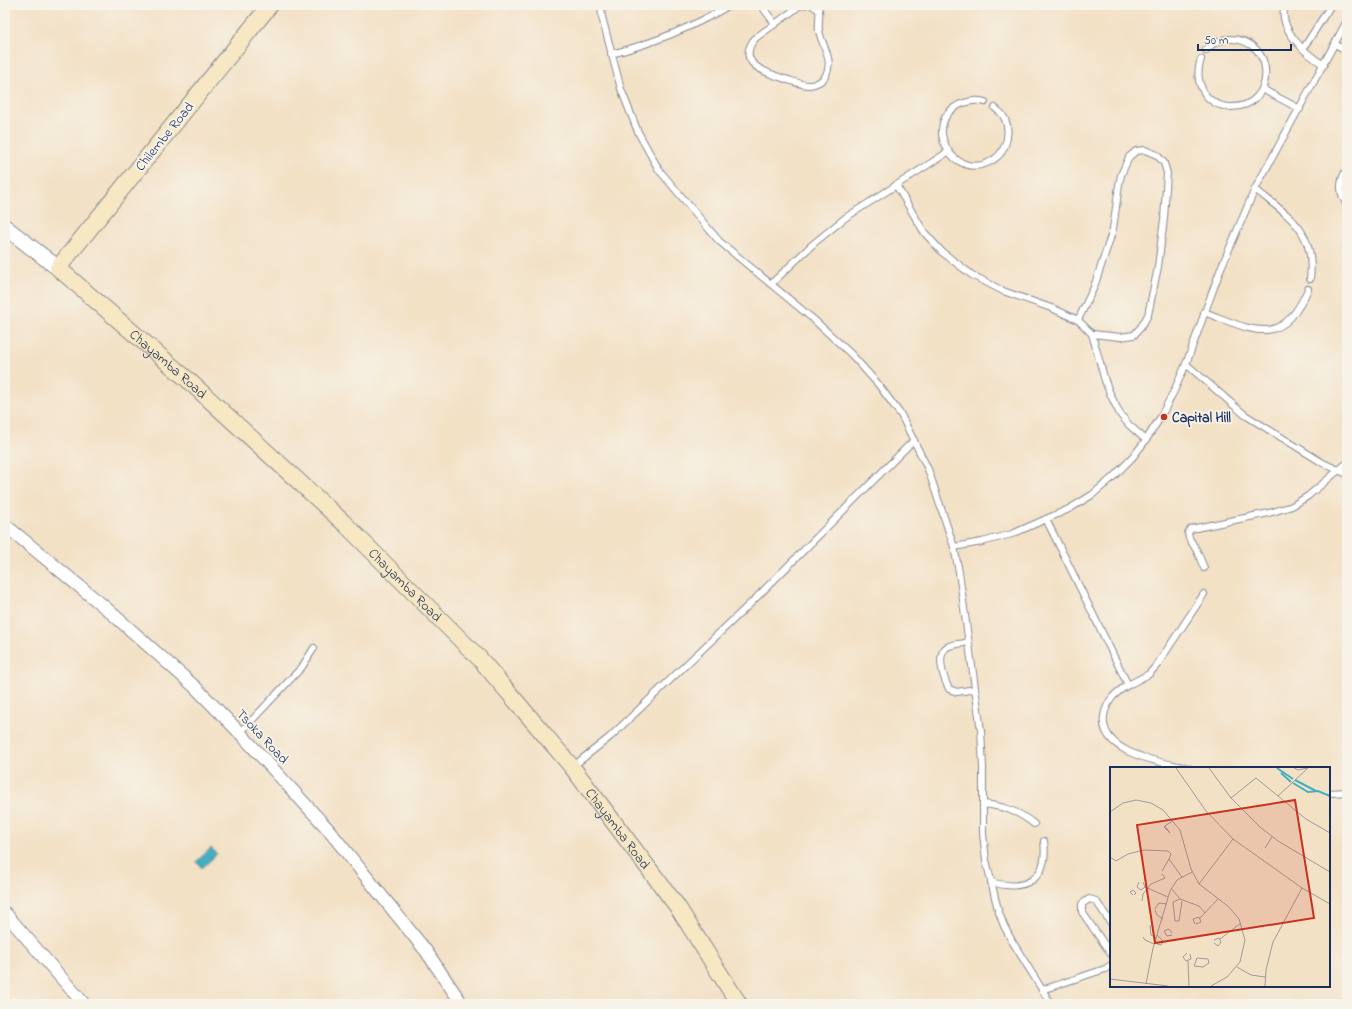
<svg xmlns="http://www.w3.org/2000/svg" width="1352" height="1009" font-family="'Indie Flower',sans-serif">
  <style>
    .water { fill: url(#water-ripples); stroke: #2f708f }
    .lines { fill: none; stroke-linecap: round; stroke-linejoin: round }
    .service-casing { stroke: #878892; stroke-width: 8 }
    .minor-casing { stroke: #878892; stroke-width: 14 }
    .tertiary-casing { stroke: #878892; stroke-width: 17 }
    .secondary-casing { stroke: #878892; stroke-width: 18 }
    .service { stroke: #fff; stroke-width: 6 }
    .minor { stroke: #fff; stroke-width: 12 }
    .tertiary { stroke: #fff; stroke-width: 15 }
    .secondary { stroke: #f7e8c3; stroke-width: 16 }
    .poi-dot { fill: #c8321e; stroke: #f7f3e8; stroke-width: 1.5 }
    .labels { text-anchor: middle; stroke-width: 4; stroke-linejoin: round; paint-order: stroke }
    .street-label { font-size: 14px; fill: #1b2f5e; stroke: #f7f3e8 }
    .poi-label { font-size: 14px; font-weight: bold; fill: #1b2f5e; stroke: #f7f3e8; text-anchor: start }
    .inset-river { fill: none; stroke: #43b0c0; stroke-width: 2 }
    .inset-road { fill: none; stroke: #9d9a9c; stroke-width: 1 }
    .view { fill: #c8321e; fill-opacity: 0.15; stroke: #c8321e; stroke-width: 2 }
    .inset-edge { fill: none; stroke: #1b2f5e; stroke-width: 2 }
  </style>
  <defs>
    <pattern id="water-ripples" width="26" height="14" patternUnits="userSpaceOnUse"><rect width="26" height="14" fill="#43b0c0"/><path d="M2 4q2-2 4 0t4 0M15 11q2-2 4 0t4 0" fill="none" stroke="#37909f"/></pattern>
  </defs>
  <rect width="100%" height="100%" fill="#f7f3e8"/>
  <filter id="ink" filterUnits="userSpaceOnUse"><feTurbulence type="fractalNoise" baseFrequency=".025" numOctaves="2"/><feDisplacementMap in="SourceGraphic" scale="8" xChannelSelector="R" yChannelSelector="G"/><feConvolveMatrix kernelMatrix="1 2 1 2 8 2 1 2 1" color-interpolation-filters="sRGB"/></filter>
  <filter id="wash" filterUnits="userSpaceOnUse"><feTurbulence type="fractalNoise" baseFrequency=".012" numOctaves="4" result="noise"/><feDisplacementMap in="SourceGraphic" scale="16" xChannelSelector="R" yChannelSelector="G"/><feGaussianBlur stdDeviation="0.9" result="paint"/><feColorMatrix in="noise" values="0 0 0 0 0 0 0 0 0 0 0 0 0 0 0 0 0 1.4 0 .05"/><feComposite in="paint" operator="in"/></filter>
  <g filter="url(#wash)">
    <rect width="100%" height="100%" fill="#f3e1c6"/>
    <polygon class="water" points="211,848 217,854 202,868 196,862"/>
  </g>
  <g filter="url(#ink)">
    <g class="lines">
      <g class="service-casing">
        <g id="service">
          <polyline points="601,5 602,17 621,89 638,132 659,170 719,241 813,319 851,354 878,384 901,415 928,469 954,547 959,572 981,731 983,767 983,834 986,860 998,910 1004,926 1012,941 1051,1004"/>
          <polyline points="761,5 775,24"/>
          <path d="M 804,5 L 799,6 C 788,15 776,23 765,31 C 761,34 756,37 753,41 C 737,65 768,73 785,79 C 793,81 801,85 809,85 C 815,85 823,81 826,75 C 834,59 822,46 819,31 C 818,24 820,17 819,10 L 812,5"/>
          <path d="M 1285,5 C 1277,29 1306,54 1324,65"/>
          <polyline points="1335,44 1347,51"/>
          <polyline points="1303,49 1331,5"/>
          <path d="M 611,54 C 655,43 691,28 730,5"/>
          <path d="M 1201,59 C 1193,82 1205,106 1231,107 C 1277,108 1277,39 1230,39 C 1222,39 1212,43 1206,50"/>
          <polyline points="1262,89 1300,109"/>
          <path d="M 985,102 C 977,99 969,101 961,104 C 919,122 954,185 993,160 C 1008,151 1012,128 1002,114 C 1000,112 997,110 995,108"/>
          <path d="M 1347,169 C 1339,181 1339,193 1347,205"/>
          <polyline points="896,185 924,232 942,252 972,275 1003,291 1054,309 1078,320 1092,334 1105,381 1111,396 1120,414 1129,425 1146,440"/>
          <path d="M 1255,189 C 1289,217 1316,230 1310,279"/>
          <polyline points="771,284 813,244 845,218 948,152"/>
          <path d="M 1204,312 C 1253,330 1282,350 1308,289"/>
          <polyline points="1078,320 1094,287 1108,245 1113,229 1119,185 1121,175 1129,157 1136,151 1145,150 1157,155 1164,163 1167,173 1164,219 1158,267 1148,315 1141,327 1134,335 1120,337 1092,334"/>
          <polyline points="1186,364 1245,415 1323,463 1347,474"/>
          <path d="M 1046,519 L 1128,685 C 1115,693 1107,700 1104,716 C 1099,754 1161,762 1188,768"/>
          <polyline points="954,547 982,542 1012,534 1069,509 1092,495 1112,478 1132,458 1146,440 1160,418 1174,391 1186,364 1221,268 1255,189 1347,21"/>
          <polyline points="1204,568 1197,551 1189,538 1188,533 1191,529 1269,513 1292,506 1308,496 1347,463"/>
          <path d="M 968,642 C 962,644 955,644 949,646 C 934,652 944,679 949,689 L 957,692 L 975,689"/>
          <polyline points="1128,685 1149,674 1157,665 1204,594"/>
          <polyline points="240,733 302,667 314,648"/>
          <polyline points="572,767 610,737 753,601 914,440"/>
          <polyline points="1329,793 1347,792"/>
          <path d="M 983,804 C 1003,806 1018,811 1034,824"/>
          <path d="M 991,882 C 1025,892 1049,880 1044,841"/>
          <polyline points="1111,923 1096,901 1089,899 1082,904 1082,912 1111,954"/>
          <polyline points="1042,990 1105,969 1111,965"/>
        </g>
      </g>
      <g class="minor-casing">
        <g id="minor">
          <polyline points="5,525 107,609 195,687 240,733 327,828 426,951 462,1004"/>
          <polyline points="5,913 84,1004"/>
        </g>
      </g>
      <g class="tertiary-casing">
        <polyline id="tertiary" points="5,227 58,268"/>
      </g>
      <g class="secondary-casing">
        <g id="secondary">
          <path id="s1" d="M 270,5 L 58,268 L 188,380 L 344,523 L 480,659 L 572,767 L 677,906 L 739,1004"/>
        </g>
      </g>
      <use href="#service" class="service"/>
      <use href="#minor" class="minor"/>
      <use href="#tertiary" class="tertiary"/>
      <use href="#secondary" class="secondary"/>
    </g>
  </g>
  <circle class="poi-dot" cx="1164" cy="417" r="4"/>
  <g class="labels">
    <g class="street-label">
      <text transform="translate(164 136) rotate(-51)" y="5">Chilembe Road</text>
      <text dy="5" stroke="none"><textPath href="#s1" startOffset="484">Chayamba Road</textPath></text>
      <text dy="5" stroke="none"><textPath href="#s1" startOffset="808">Chayamba Road</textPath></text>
      <text transform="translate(263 736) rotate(47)" y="5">Tsoka Road</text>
      <text dy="5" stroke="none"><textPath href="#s1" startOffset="1132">Chayamba Road</textPath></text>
    </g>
    <g class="poi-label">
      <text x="1172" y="422">Capital Hill</text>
    </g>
  </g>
  <g transform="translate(1110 767)">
    <rect width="220" height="220" fill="#f3e1c6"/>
    <path class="inset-river" d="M 167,1 L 183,12M 171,6 L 181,15M 185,13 L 206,24M 183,16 L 198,25 L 208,24 L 220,29"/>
    <path class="inset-road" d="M 66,1 L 96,44 L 123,72 L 192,121 L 163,175 L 156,203 L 155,219M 99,1 L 121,31 L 150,60 L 168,74 L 220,105M 184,1 L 188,3 L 197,1M 168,29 L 198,1M 121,31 L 146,11 L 196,52 L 220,66M 0,45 L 13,36 L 26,33 L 41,36 L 53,43 L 70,63 L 81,102 L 89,117 L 119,140 L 129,152 L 135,173 L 130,195 L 117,210 L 101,219M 55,59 L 60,66 L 54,60 L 56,58 L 63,54M 155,81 L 162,70M 0,90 L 6,94 L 18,87 L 34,83 L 58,84 L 61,87 L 59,92 L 72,110M 52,104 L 59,92M 29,115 L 27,120 L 31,123 L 35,120 L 33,115M 89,117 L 123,72M 35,120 L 58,130M 61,121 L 70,132 L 89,139 L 95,146M 192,121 L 220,137M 23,128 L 20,125 L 23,123 L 26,126 L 24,128M 70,132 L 63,135 L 65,154 L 69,154 L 72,134M 32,134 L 33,127 L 41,117 L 55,111 L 52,107M 45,142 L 49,136 L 57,137M 45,143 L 47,148 L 53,152M 90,151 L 108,132M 85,157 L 83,152 L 89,150 L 91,155 L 86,157M 40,158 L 41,168 L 47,171M 62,168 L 57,169 L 54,164 L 59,162 L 62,166M 33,170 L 35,173 L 44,177M 110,172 L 131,156M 104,176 L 108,179 L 111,175 L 109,171 L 104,173M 47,177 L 51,178 L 53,174 L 47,168M 77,186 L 73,190 L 76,194 L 81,192 L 80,187M 87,191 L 98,192 L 99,196 L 93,200 L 84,199 ZM 78,194 L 79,219M 127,200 L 141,208 L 155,210M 0,212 L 58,219M 36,217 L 43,181 L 60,124 L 67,113 L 82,105"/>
    <path class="view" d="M 185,33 L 204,151 L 45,176 L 27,58 Z"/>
    <rect width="220" height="220" class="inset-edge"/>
  </g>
  <rect width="1352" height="1009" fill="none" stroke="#f7f3e8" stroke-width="20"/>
  <path d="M1198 44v6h93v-6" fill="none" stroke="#1b2f5e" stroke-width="2"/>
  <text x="1204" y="44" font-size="12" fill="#1b2f5e" stroke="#f7f3e8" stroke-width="3" paint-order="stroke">50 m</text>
</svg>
